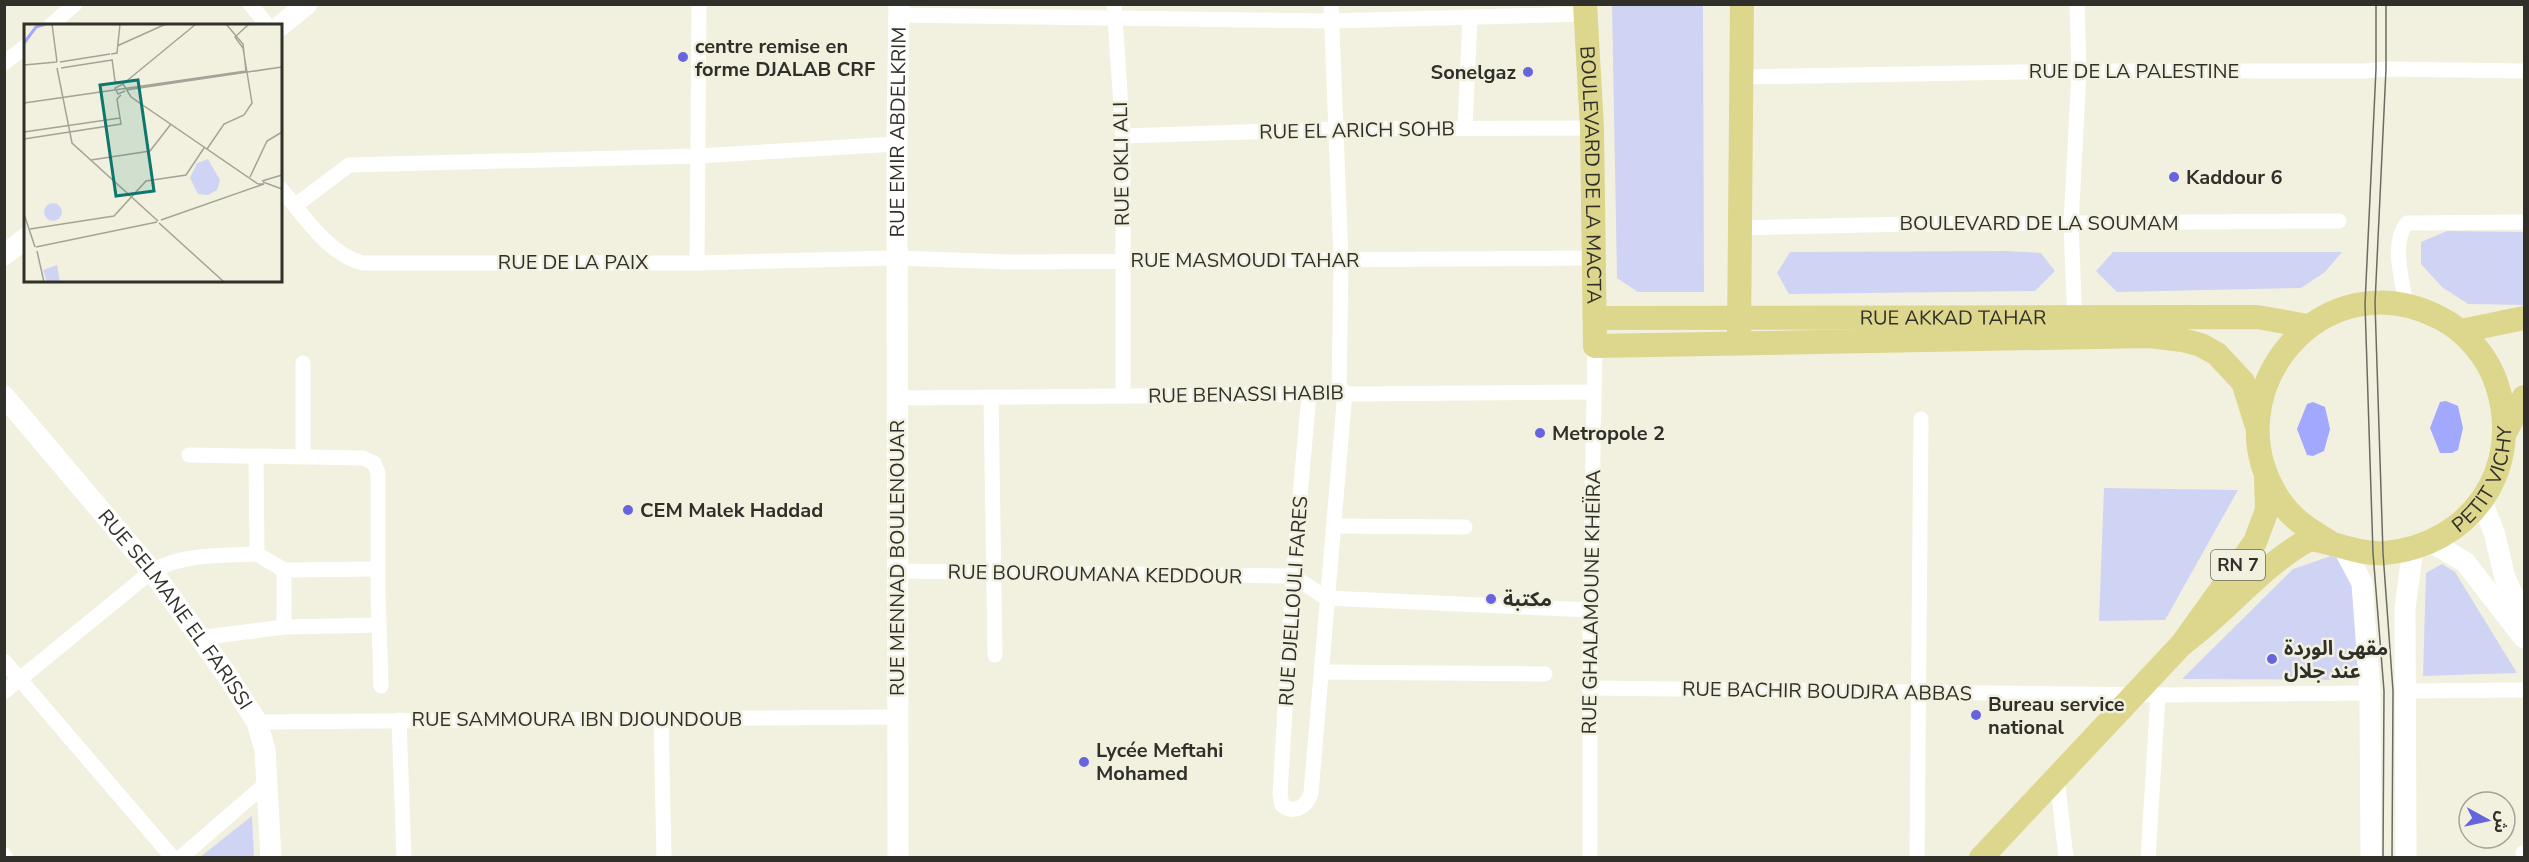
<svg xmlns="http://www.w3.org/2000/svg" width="2529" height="862" font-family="'Nunito Sans','Noto Sans Arabic',sans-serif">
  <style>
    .green { fill: #d0d4f4 }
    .water { fill: #a1a8fe }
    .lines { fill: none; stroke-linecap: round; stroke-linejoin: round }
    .street { stroke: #fff; stroke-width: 15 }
    .secondary { stroke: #fff; stroke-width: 21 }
    .primary { stroke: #ddd68d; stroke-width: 24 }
    .tram { stroke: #6c6b62; stroke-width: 1.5 }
    .poi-dot { fill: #6765de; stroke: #f2f1e0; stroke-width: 2 }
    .labels { text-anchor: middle; stroke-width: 5; stroke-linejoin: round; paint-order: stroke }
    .shield { fill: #f2f1e0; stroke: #6a6960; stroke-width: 1.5 }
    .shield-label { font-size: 18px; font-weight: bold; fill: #302f29 }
    .poi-label { font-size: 20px; font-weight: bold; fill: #302f29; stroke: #f2f1e0; text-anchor: start }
    .street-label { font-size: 20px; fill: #302f29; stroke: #f2f1e0 }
    .inset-river { fill: none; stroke: #a1a8fe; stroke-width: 3 }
    .inset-road { fill: none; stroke: #a4a397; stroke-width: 1.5 }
    .view { fill: #0f766e; fill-opacity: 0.15; stroke: #0f766e; stroke-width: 3 }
    .inset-edge { fill: none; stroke: #302f29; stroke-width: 3 }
  </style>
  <rect width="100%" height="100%" fill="#f2f1e0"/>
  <g class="green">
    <polygon points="1612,5 1703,5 1704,292 1638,292 1617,278"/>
    <polygon points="2447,231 2524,232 2524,305 2468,304 2442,287 2421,264 2421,242"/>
    <polygon points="2007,251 2041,253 2055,271 2035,291 1789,294 1777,273 1790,252"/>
    <polygon points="2113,252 2342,252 2325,272 2301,288 2117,292 2096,271"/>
    <polygon points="2104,488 2238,490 2165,620 2099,621"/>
    <polygon points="2331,556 2347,561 2357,574 2365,680 2182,679 2293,569"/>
    <polygon points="2442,564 2455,572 2517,673 2423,676 2426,573"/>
    <polygon points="252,816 254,857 200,857"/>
  </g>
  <g class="water">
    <polygon points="2446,401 2458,406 2463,428 2458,450 2452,453 2440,453 2430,428 2440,402"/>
    <polygon points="2313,402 2325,407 2330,429 2324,451 2313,456 2307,455 2297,429 2307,404"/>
  </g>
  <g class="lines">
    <g class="street">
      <polyline points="250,4 268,26"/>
      <polyline points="1114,4 1123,136 1123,396"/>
      <polyline points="1331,4 1341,259 1339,393"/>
      <polyline points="899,15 1331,21 1585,14"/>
      <polyline points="50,26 75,4"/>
      <polyline points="4,63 26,46"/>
      <polyline points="1743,77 2079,71 2364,71 2386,69 2524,71"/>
      <polyline points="1465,128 1470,17"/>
      <polyline points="1123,136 1337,129 1592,128"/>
      <path d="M 280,188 C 304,215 327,254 363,263 L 697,263 L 896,258 L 1010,262 L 1594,258"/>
      <polyline points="296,205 349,165 697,156 897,144"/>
      <polyline points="1740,228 1911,224 2339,221"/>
      <polyline points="697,263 699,4"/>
      <path d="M 2406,306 C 2403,281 2390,244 2407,223 L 2524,222"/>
      <polyline points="2075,325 2071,224 2079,71 2077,4"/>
      <path d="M 1309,394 L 1293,576 L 1280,794 L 1282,805 C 1295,815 1307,806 1311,793 L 1345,392"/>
      <polyline points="991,397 995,655"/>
      <polyline points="898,398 1594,392"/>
      <polyline points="189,455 363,458 374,463 378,473 378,594 381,686"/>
      <polyline points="303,456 303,363"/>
      <polyline points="1334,526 1465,527"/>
      <polyline points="257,554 284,570 378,569"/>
      <polyline points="284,570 284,627"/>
      <polyline points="896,571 1293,576 1326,598 1590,610"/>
      <polyline points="198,638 284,627 379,625"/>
      <polyline points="4,661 173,858"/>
      <polyline points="1322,672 1545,674"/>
      <polyline points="1590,688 2158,695 2370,693"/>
      <polyline points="2406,691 2524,690"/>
      <path d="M 4,692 L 152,571 C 185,553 221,556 257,554 L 256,456"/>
      <polyline points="661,718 664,858"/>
      <polyline points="399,720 404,858"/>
      <polyline points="257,722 897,717"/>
      <polyline points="2057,778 2066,858"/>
      <polyline points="2523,853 2524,853"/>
      <polyline points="4,855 6,858"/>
      <polyline points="180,858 268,782"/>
      <polyline points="1590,858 1590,610 1595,346"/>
      <polyline points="1917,858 1921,419"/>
      <polyline points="2148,858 2158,695"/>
    </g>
    <g class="secondary">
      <polyline points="280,26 307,4"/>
      <polyline points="4,255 26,238"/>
      <path id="s1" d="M 4,396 L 152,571 L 227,675 L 257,722 L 265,750 L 271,858"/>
      <polyline points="2482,502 2494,532 2505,578 2524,619"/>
      <polyline points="2431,542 2465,562 2524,638"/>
      <polyline points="2343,547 2362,583 2370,693 2371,858"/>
      <path id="s2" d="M 898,858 L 897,144 L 899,4"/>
      <polyline points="2406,858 2405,608 2413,549"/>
    </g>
    <g class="primary">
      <path id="s3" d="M 1585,4 L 1592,128 L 1595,346 L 2150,336 L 2182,340 L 2201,345 L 2217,354 L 2243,382 L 2256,423"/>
      <path id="s4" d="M 1596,318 L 2257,317 L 2308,326"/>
      <polyline points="2461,331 2524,318"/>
      <polyline points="1739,334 1742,4"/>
      <polyline points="2506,431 2524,397"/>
      <path id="s5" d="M 2182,644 C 2227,612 2260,566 2310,539 C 2334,542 2359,555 2385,553 C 2471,545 2524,469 2497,385 C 2488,357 2466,331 2440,318 C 2323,256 2208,393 2280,501 C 2292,519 2310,530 2328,541"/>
      <polyline points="1981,858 2182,644 2255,542 2267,510 2266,478"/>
    </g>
    <g class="tram">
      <polyline points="2376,4 2376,69 2365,304 2373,553 2384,691 2383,858"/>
      <polyline points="2386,4 2386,69 2375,303 2383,553 2393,691 2392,858"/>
    </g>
  </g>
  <g class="poi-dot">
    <circle cx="683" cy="57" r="6"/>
    <circle cx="1528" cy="72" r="6"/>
    <circle cx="2174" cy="177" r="6"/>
    <circle cx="1540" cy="433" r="6"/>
    <circle cx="628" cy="510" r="6"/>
    <circle cx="1491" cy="599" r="6"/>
    <circle cx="2272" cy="659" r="6"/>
    <circle cx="1976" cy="715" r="6"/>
    <circle cx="1084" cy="762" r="6"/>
  </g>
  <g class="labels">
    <rect class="shield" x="2211" y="550" width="54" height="30" rx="4.5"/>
    <g class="shield-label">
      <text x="2238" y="571">RN 7</text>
    </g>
    <g class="poi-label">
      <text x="695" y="53">centre remise en<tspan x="695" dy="23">forme DJALAB CRF</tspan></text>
      <text x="1516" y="79" text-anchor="end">Sonelgaz</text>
      <text x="2186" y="184">Kaddour 6</text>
      <text x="1552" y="440">Metropole 2</text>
      <text x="640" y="517">CEM Malek Haddad</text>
      <text x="1503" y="606">مكتبة</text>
      <text x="2284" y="655">مقهى الوردة<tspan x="2284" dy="23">عند جلال</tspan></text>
      <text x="1988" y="711">Bureau service<tspan x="1988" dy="23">national</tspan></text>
      <text x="1096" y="757">Lycée Meftahi<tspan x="1096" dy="23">Mohamed</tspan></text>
    </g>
    <g class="street-label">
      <text x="2134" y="78">RUE DE LA PALESTINE</text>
      <text transform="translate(1357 130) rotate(-1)" y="7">RUE EL ARICH SOHB</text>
      <text dy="7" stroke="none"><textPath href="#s2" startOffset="726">RUE EMIR ABDELKRIM</textPath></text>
      <text transform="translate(1121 164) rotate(-91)" y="7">RUE OKLI ALI</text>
      <text dy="7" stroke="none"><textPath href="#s3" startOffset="171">BOULEVARD DE LA MACTA</textPath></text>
      <text x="2039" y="230">BOULEVARD DE LA SOUMAM</text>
      <text x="1245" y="267">RUE MASMOUDI TAHAR</text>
      <text x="573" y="269">RUE DE LA PAIX</text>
      <text dy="7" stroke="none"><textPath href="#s4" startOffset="357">RUE AKKAD TAHAR</textPath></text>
      <text transform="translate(1246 394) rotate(-1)" y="7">RUE BENASSI HABIB</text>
      <text dy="7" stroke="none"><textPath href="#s5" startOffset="376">PETIT VICHY</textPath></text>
      <text transform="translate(897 558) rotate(-90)" y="7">RUE MENNAD BOULENOUAR</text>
      <text transform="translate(1095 574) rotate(1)" y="7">RUE BOUROUMANA KEDDOUR</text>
      <text transform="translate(1293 601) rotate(-86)" y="7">RUE DJELLOULI FARES</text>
      <text transform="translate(1591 602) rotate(-89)" y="7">RUE GHALAMOUNE KHEÏRA</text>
      <text dy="7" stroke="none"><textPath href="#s1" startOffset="274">RUE SELMANE EL FARISSI</textPath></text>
      <text transform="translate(1827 691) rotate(1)" y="7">RUE BACHIR BOUDJRA ABBAS</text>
      <text x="577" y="726">RUE SAMMOURA IBN DJOUNDOUB</text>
    </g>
  </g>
  <g transform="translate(24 24)">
    <rect width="258" height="258" fill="#f2f1e0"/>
    <path d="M 184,135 L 196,156 L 193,166 L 184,171 L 174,170 L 166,154 L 173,139 ZM20 188a9 9 0 1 1 18 0a9 9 0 1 1-18 0ZM 33,241 L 36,258 L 23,258 L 19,246 Z" fill="#d0d4f4"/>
    <path class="inset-river" d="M 0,19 L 12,3 L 22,0"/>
    <path class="inset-road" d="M 28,0 L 33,38M 93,22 L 142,0M 87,30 L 93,29 L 96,0M 88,35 L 91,57 L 95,60M 36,38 L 86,30M 0,41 L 33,38M 33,44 L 48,119 L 134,197M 37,44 L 88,36M 99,60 L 172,0M 102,66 L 258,43M 101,67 L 94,70 L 91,64 L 99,60 L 107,73 L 234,160M 0,79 L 222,47 L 219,20 L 202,0M 0,108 L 96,94M 0,115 L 97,100 L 93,75 L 97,71M 183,125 L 200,100 L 220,91 L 228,79 L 219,24 L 211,13 L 225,0M 67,136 L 126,127 L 147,100M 226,153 L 243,117 L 258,108M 238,157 L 258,151M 239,158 L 258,165M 0,190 L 11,223M 137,196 L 240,160 L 234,160M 135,199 L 200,258M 6,205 L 90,192 L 122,157 L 162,151 L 180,124M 12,223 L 133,198M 13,227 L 20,258"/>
    <path class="view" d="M 114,56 L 130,167 L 92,172 L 76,61 Z"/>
    <rect width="258" height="258" class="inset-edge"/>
  </g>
  <rect width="2529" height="862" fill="none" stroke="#302f29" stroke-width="12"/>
  <g transform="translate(2487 820) rotate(98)"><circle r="28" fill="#f2f1e0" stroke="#a4a397" stroke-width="1.5"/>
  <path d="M0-4.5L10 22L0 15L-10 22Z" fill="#6765de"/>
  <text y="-9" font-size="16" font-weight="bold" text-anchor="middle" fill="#302f29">ش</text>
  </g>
</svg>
